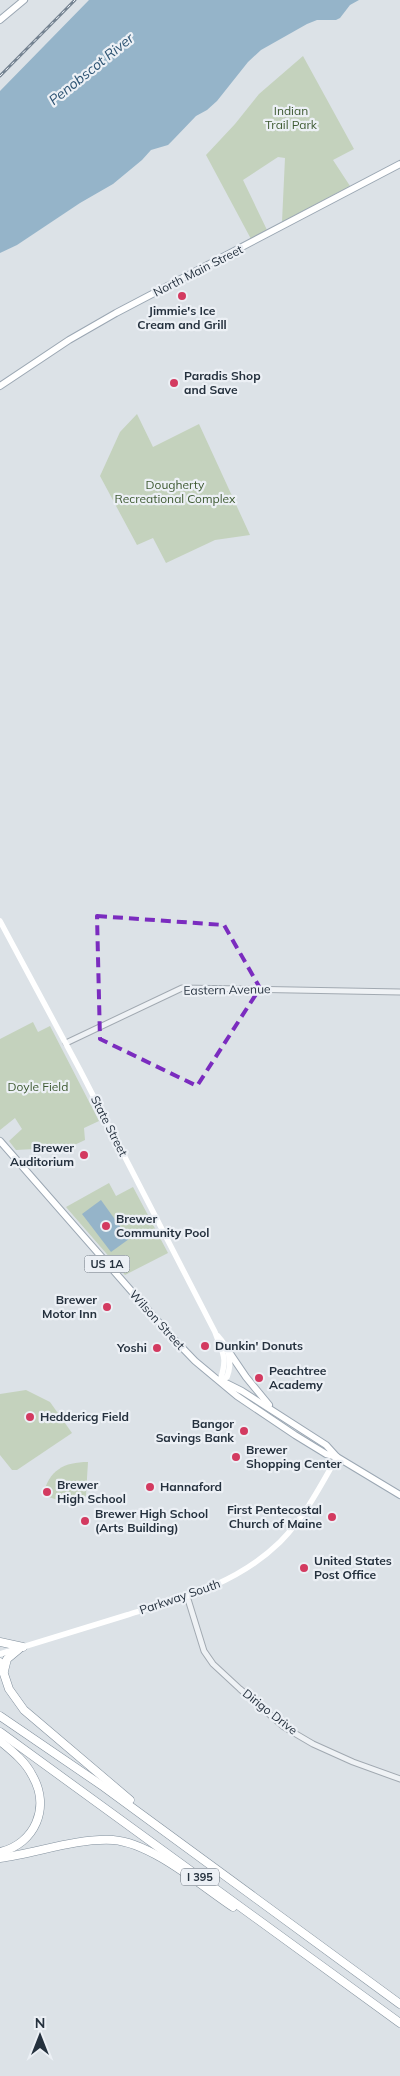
<svg xmlns="http://www.w3.org/2000/svg" width="400" height="2076" font-family="Mulish,sans-serif">
  <style>
    .green { fill: #c4d2bd }
    .water { fill: #95b4c9 }
    .lines { fill: none; stroke-linecap: round; stroke-linejoin: round }
    .tertiary-casing { stroke: #a1a9b1; stroke-width: 7 }
    .primary-casing { stroke: #9ba7b3; stroke-width: 8 }
    .motorway-casing { stroke: #83919e; stroke-width: 9 }
    .tertiary { stroke: #eff2f5; stroke-width: 5 }
    .secondary { stroke: #fff; stroke-width: 5.5 }
    .primary { stroke: #fff; stroke-width: 6 }
    .motorway { stroke: #fff; stroke-width: 8 }
    .rail-casing { stroke: #758391; stroke-width: 3 }
    .rail { stroke: #ecf0f5; stroke-width: 1; stroke-dasharray: 4; stroke-linecap: butt }
    .marked { fill: none; stroke: #7b2cbf; stroke-width: 4; stroke-dasharray: 10 6; stroke-linejoin: round }
    .poi-dot { fill: #d33a60; stroke: #ecf0f5; stroke-width: 2 }
    .labels { text-anchor: middle; stroke-width: 4.5; stroke-linejoin: round; paint-order: stroke }
    .shield { fill: #ecf0f5; stroke: #616a75; stroke-width: 1 }
    .shield-label { font-size: 11px; font-weight: bold; fill: #25313e }
    .park-label { font-size: 12px; fill: #3e5a32; stroke: #ecf0f5 }
    .street-label { font-size: 12px; fill: #25313e; stroke: #ecf0f5 }
    .poi-label { font-size: 12px; font-weight: bold; fill: #25313e; stroke: #ecf0f5; text-anchor: start }
    .water-label { font-size: 14px; font-style: italic; fill: #2e5473; stroke: #ecf0f5 }
  </style>
  <rect width="100%" height="100%" fill="#dce2e7"/>
  <g class="green">
    <polygon points="303,56 354,149 333,160 350,186 282,222 285,158 278,157 243,180 267,230 251,239 206,155 235,124 259,94"/>
    <polygon points="137,414 153,447 199,424 250,535 215,540 166,563 153,538 137,545 100,476 120,432"/>
    <polygon points="33,1022 38,1032 50,1026 99,1121 84,1128 85,1140 70,1147 16,1150 9,1141 22,1129 15,1118 0,1130 0,1039"/>
    <polygon points="109,1183 116,1196 133,1187 168,1253 125,1275 66,1207"/>
    <polygon points="26,1390 50,1402 72,1433 17,1470 12,1470 0,1455 0,1394"/>
    <path d="M 88,1462 L 86,1495 L 82,1504 L 75,1506 L 43,1495 C 49,1470 64,1462 88,1462 Z"/>
  </g>
  <g class="water">
    <polygon points="89,0 359,0 350,5 340,18 336,20 317,20 307,24 261,50 248,62 217,101 207,110 196,116 173,140 168,145 151,150 142,160 113,184 80,203 17,245 0,253 0,91"/>
    <polygon points="101,1200 129,1239 111,1252 82,1214"/>
  </g>
  <g class="lines">
    <g class="tertiary-casing">
      <g id="tertiary">
        <polyline points="66,1043 182,988 400,992"/>
        <polyline points="187,1596 204,1651 213,1664 240,1689 284,1727 313,1744 353,1762 400,1779"/>
      </g>
    </g>
    <g class="primary-casing">
      <g id="primary">
        <polyline points="0,20 24,0"/>
        <polyline points="0,386 69,340 116,313 400,164"/>
        <polyline points="0,1141 169,1334 195,1361 237,1396 295,1435 326,1454 337,1457 400,1495"/>
        <polyline points="227,1349 246,1377 269,1405"/>
        <polyline points="226,1383 242,1391 326,1445 336,1456"/>
      </g>
    </g>
    <g class="motorway-casing">
      <g id="motorway">
        <polyline points="0,1642 23,1647"/>
        <polyline points="0,1662 9,1689 24,1710 130,1800"/>
        <polyline points="4,1671 7,1659 19,1649"/>
        <polyline points="0,1716 104,1787 400,2004"/>
        <polyline points="0,1732 400,2023"/>
        <path d="M 0,1741 C 12,1751 25,1761 32,1775 C 51,1807 35,1844 0,1852"/>
        <path d="M 0,1858 C 37,1853 76,1838 113,1840 C 152,1843 200,1885 233,1907"/>
      </g>
    </g>
    <use href="#tertiary" class="tertiary"/>
    <g class="secondary">
      <path d="M 0,921 L 80,1070 L 215,1332 C 223,1355 228,1356 220,1381"/>
      <path d="M 218,1336 C 229,1348 233,1361 227,1377 L 220,1381"/>
      <path d="M 0,1654 C 42,1641 85,1628 127,1615 C 183,1598 237,1584 280,1542 C 304,1518 320,1487 337,1457"/>
    </g>
    <use href="#primary" class="primary"/>
    <use href="#motorway" class="motorway"/>
    <g class="rail-casing">
      <polyline id="rail" points="0,76 75,0"/>
    </g>
    <use href="#rail" class="rail"/>
  </g>
  <path class="marked" d="M 97,916 L 224,925 L 260,988 L 197,1086 L 100,1039 Z"/>
  <g class="poi-dot">
    <circle cx="182" cy="296" r="5"/>
    <circle cx="174" cy="383" r="5"/>
    <circle cx="84" cy="1155" r="5"/>
    <circle cx="106" cy="1226" r="5"/>
    <circle cx="107" cy="1307" r="5"/>
    <circle cx="205" cy="1346" r="5"/>
    <circle cx="157" cy="1348" r="5"/>
    <circle cx="259" cy="1378" r="5"/>
    <circle cx="30" cy="1417" r="5"/>
    <circle cx="244" cy="1431" r="5"/>
    <circle cx="236" cy="1457" r="5"/>
    <circle cx="150" cy="1487" r="5"/>
    <circle cx="47" cy="1492" r="5"/>
    <circle cx="332" cy="1517" r="5"/>
    <circle cx="85" cy="1521" r="5"/>
    <circle cx="304" cy="1568" r="5"/>
  </g>
  <g class="labels">
    <g class="shield">
      <rect x="84.5" y="1255.5" width="45" height="17" rx="4"/>
      <rect x="181" y="1868.5" width="38" height="17" rx="4"/>
    </g>
    <g class="shield-label">
      <text x="107" y="1268">US 1A</text>
      <text x="200" y="1881">I 395</text>
    </g>
    <g class="park-label">
      <text x="291" y="115">Indian<tspan x="291" dy="14">Trail Park</tspan></text>
      <text x="175" y="489">Dougherty<tspan x="175" dy="14">Recreational Complex</tspan></text>
      <text x="38" y="1091">Doyle Field</text>
    </g>
    <g class="street-label">
      <text transform="translate(198 271) rotate(-27)" y="4">North Main Street</text>
      <text transform="translate(227 990) rotate(-1)" y="4">Eastern Avenue</text>
      <text transform="translate(109 1126) rotate(63)" y="4">State Street</text>
      <text transform="translate(157 1320) rotate(48)" y="4">Wilson Street</text>
      <text transform="translate(180 1597) rotate(-19)" y="4">Parkway South</text>
      <text transform="translate(270 1712) rotate(38)" y="4">Dirigo Drive</text>
    </g>
    <g class="poi-label">
      <text x="182" y="315" text-anchor="middle">Jimmie's Ice<tspan x="182" dy="14">Cream and Grill</tspan></text>
      <text x="184" y="380">Paradis Shop<tspan x="184" dy="14">and Save</tspan></text>
      <text x="74" y="1152" text-anchor="end">Brewer<tspan x="74" dy="14">Auditorium</tspan></text>
      <text x="116" y="1223">Brewer<tspan x="116" dy="14">Community Pool</tspan></text>
      <text x="97" y="1304" text-anchor="end">Brewer<tspan x="97" dy="14">Motor Inn</tspan></text>
      <text x="215" y="1350">Dunkin' Donuts</text>
      <text x="147" y="1352" text-anchor="end">Yoshi</text>
      <text x="269" y="1375">Peachtree<tspan x="269" dy="14">Academy</tspan></text>
      <text x="40" y="1421">Heddericg Field</text>
      <text x="234" y="1428" text-anchor="end">Bangor<tspan x="234" dy="14">Savings Bank</tspan></text>
      <text x="246" y="1454">Brewer<tspan x="246" dy="14">Shopping Center</tspan></text>
      <text x="57" y="1489">Brewer<tspan x="57" dy="14">High School</tspan></text>
      <text x="160" y="1491">Hannaford</text>
      <text x="322" y="1514" text-anchor="end">First Pentecostal<tspan x="322" dy="14">Church of Maine</tspan></text>
      <text x="95" y="1518">Brewer High School<tspan x="95" dy="14">(Arts Building)</tspan></text>
      <text x="314" y="1565">United States<tspan x="314" dy="14">Post Office</tspan></text>
    </g>
    <g class="water-label">
      <text transform="translate(91 69) rotate(-39)" y="5">Penobscot River</text>
    </g>
  </g>
  <g transform="translate(40 2036)" stroke="#ecf0f5" stroke-width="4" paint-order="stroke">
  <path d="M0-4L9 19L0 12L-9 19Z" fill="#25313e"/>
  <text y="-8" font-size="14" font-weight="bold" text-anchor="middle" fill="#25313e">N</text>
  </g>
</svg>
